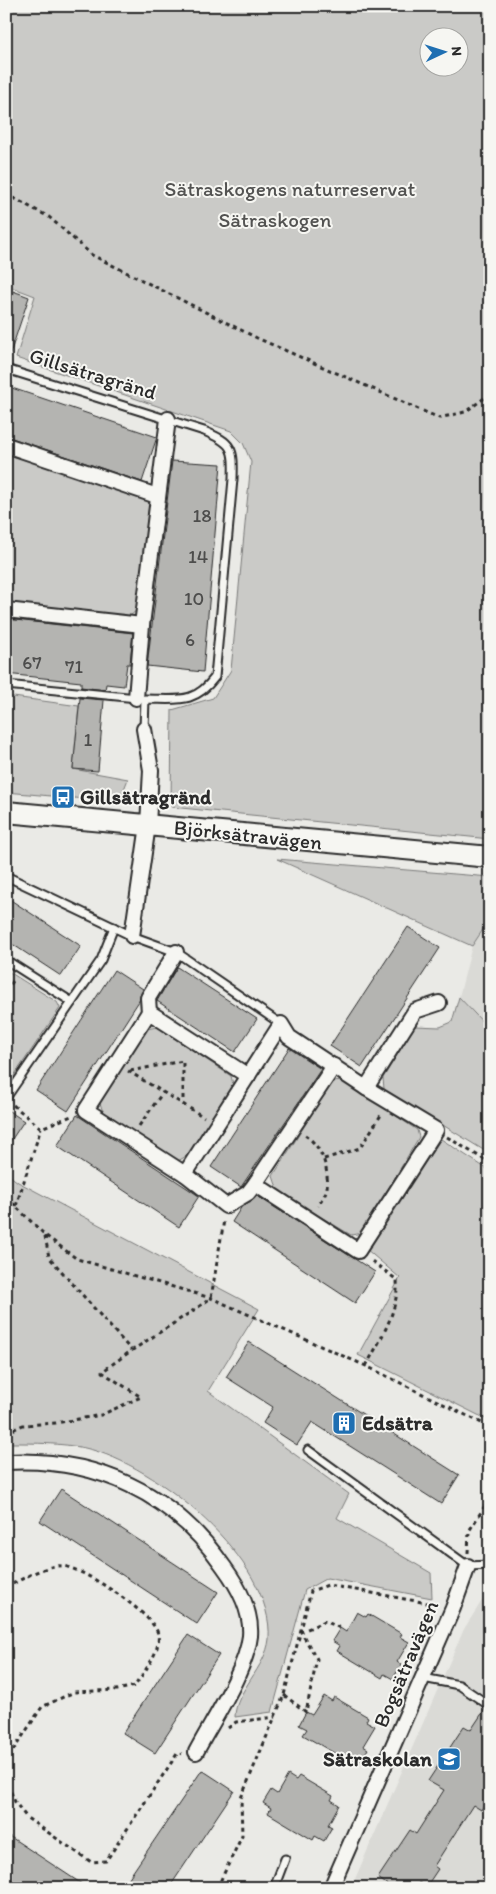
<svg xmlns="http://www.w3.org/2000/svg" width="496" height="1894" font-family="Itim,sans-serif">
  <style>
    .built { fill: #dadad6 }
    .green { fill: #cacac7; stroke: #7a7a79; fill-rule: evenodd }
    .building { fill: #b4b4b1; stroke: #2b2b2b }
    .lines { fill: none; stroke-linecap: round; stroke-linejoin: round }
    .lane-casing { stroke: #2b2b2b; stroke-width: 11 }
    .street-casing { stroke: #2b2b2b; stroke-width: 18 }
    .secondary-casing { stroke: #2b2b2b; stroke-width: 24 }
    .path { stroke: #2b2b2b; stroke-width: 3; stroke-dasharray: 4 4; stroke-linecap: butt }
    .lane { stroke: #f6f6f2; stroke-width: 7 }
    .street { stroke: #f6f6f2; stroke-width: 14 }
    .secondary { stroke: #f6f6f2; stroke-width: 20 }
    .labels { text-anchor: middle; stroke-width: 4; stroke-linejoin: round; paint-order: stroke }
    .number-label { font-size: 19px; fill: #4d4d4c }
    .park-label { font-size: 21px; fill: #535352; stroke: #f6f6f2 }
    .street-label { font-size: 21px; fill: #2b2b2b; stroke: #f6f6f2 }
    .poi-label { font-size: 21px; font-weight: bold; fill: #2b2b2b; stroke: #f6f6f2; text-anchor: start }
  </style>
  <rect width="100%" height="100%" fill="#eaeae6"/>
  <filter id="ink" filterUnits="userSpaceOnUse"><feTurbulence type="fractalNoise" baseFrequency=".02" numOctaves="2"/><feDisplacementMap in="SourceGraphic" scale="10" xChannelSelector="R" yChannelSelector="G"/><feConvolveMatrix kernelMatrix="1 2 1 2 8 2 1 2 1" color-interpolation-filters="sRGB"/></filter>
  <g filter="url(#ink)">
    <g class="built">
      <polygon points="490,919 490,1030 459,997 472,946"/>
      <polygon points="490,1588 490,1888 351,1888 464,1629"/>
    </g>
    <g class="green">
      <path d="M 6,6 L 490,6 L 490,839 L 171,807 L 172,710 L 213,698 L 231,670 L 251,462 L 243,443 L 231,431 L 16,358 L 35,296 L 6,285 ZM 428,38 L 458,38 L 458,68 L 428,68 Z"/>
      <polygon points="6,452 147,499 149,504 137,610 130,616 6,604"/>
      <polygon points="6,696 79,706 73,769 128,779 119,802 6,792"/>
      <polygon points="277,859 490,877 490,919 472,946"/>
      <polygon points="6,970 57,1002 60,1008 9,1083 6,1084"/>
      <polygon points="459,997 490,1030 490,1154 384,1089 383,1078 415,1026 440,1027 452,1022"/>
      <polygon points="157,1027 231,1076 233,1084 188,1155 178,1161 104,1115 100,1103 146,1029"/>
      <polygon points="344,1081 417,1130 419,1137 362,1233 351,1235 278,1191 273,1176 332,1082"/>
      <polygon points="441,1139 490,1171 490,1421 358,1355 400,1278 366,1249"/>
      <path d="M 6,1173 L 18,1182 L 259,1309 L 208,1391 L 349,1494 L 337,1518 L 431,1573 L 432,1598 L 327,1578 L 305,1590 L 272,1712 L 235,1717 C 235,1691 266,1668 269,1639 C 274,1560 156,1464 85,1448 C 61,1443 35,1443 10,1443 L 6,1440 Z"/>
    </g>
    <g class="building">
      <polygon points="13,291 29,297 9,357 6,357 6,311"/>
      <polygon points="6,386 157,437 142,482 6,436"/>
      <polygon points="172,461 221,464 203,672 147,666"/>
      <polygon points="6,619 133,633 130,664 127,664 124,686 106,684 105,690 81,687 81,682 6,674"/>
      <polygon points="80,698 104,700 98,771 73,769"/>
      <polygon points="6,897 81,946 61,976 6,940"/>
      <polygon points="408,927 440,948 362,1067 330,1046"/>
      <polygon points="177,967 257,1019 235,1052 157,1001"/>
      <polygon points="114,970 143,989 139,1001 68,1111 36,1090"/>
      <polygon points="289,1048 321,1069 241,1187 211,1167"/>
      <polygon points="6,1109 24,1121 6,1148"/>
      <polygon points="77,1115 199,1196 179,1227 57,1146"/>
      <polygon points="257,1196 375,1272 355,1303 232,1222 242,1206"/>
      <polygon points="249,1342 459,1475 441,1504 312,1422 297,1445 263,1423 273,1407 226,1377"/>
      <polygon points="61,1489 218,1592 197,1624 40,1521"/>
      <polygon points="357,1612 366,1617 368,1614 402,1634 400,1637 409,1642 397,1662 401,1665 393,1679 384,1674 382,1678 337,1651 340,1646 332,1641 340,1628 346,1632"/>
      <polygon points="188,1635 219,1655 155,1753 123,1733"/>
      <polygon points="324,1696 332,1701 334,1697 368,1717 366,1721 375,1726 363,1746 368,1749 359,1763 350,1758 348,1761 303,1735 307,1729 299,1725 306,1712 312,1715"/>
      <polygon points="485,1709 490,1711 490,1796 481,1810 473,1805 434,1866 438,1869 426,1887 419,1882 415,1888 392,1888 378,1878 410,1830 416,1834 444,1790 428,1781 464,1726 471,1730"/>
      <polygon points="202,1770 234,1791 169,1888 122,1888"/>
      <polygon points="288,1775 296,1780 299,1776 333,1796 331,1800 339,1805 328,1825 332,1827 324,1841 315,1836 313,1840 268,1813 271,1808 263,1803 271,1790 277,1794"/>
      <polygon points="6,1834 88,1888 19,1888 6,1880"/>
    </g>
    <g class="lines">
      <g class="lane-casing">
        <g id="lane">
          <path d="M 6,369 L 204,431 C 233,443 234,448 233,479 L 215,677 C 194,705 177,699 145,699 L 144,729"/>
          <polyline points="6,685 137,698"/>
          <polyline points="6,876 132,936 176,952 281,1024"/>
          <polyline points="6,960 72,1002"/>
          <polyline points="6,1098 101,960 114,927"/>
          <polyline points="308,1450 468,1566 490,1565"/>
          <polyline points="423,1678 459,1685 490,1706"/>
          <polyline points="274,1888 285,1859"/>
        </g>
      </g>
      <g class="street-casing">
        <g id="street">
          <polyline points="6,445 157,496"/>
          <polyline points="6,610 142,625"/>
          <polyline points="136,698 142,625 168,419"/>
          <polyline points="132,936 148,825 151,770 144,729"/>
          <polyline points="149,1012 148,998 176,952"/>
          <polyline points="248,1076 149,1012 86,1110 185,1174 226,1206 248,1193 255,1184 334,1066"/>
          <polyline points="185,1174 281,1024 289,1037 366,1088 415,1011 439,1003"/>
          <polyline points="255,1184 358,1251 436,1130 366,1088"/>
          <path d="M 6,1462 C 96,1457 173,1493 224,1567 C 238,1586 252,1611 250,1636 C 246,1671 213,1720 196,1752"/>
          <polyline points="331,1888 453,1608 468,1566"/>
        </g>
      </g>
      <g class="secondary-casing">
        <polyline id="secondary" points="6,812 490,857"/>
      </g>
      <g class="path">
        <polyline points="6,194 49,217 92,255 257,338 439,418 465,412 490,394"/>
        <polyline points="6,991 15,978"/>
        <polyline points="128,1071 204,1117"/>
        <polyline points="130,1071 183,1061 183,1103"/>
        <polyline points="13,1105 41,1128 74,1115"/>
        <polyline points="139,1126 163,1092"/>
        <path d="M 305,1135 C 321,1146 329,1167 327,1188 C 326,1194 320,1201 318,1206"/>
        <polyline points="447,1137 490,1163"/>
        <polyline points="324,1159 360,1148 381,1115"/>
        <polyline points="6,1197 45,1235 77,1259 211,1298 366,1366 490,1427"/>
        <polyline points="16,1206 41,1128"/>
        <polyline points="45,1236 49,1257 131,1350"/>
        <path d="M 366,1366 C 380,1340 399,1311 397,1280 L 369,1259"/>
        <path d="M 6,1433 L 23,1425 L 56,1423 L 101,1415 L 141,1397 L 102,1372 C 137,1345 175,1324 211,1298 L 224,1220"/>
        <polyline points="468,1553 469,1531 490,1498"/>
        <path d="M 6,1587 C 22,1580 45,1564 63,1566 C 83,1568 154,1614 158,1634 C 161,1652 144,1671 135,1686 L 117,1690 L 74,1692 L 42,1707 L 6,1761 L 8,1785 L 15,1802 L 27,1818 L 91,1862 L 106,1861 L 177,1754 L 182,1754"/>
        <polyline points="284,1695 306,1712 317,1659 301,1632 325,1621 340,1628"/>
        <polyline points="228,1728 236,1722 275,1717"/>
        <polyline points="220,1884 229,1888"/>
        <polyline points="217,1888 242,1836 241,1798 284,1695 311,1591 328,1585 438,1605"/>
      </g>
      <use href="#lane" class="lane"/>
      <use href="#street" class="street"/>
      <use href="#secondary" class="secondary"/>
    </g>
  </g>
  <defs>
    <g id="bus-square" transform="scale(1.25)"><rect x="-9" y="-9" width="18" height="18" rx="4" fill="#1f6fb2" stroke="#f6f6f2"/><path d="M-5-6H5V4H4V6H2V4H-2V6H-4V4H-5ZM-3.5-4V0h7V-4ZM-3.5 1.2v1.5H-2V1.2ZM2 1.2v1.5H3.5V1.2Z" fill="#fff"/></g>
    <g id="building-square" transform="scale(1.25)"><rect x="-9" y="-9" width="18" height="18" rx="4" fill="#1f6fb2" stroke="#f6f6f2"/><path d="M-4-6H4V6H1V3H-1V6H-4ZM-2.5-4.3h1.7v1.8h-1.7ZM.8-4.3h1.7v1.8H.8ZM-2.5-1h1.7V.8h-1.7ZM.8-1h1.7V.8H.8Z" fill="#fff"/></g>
    <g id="school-square" transform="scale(1.25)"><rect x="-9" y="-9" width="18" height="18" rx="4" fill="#1f6fb2" stroke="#f6f6f2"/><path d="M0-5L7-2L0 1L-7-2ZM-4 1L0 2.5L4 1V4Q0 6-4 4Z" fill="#fff"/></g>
  </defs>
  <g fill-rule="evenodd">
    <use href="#bus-square" x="63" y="797"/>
    <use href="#building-square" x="344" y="1423"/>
    <use href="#school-square" x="449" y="1759"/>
  </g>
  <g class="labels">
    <g class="number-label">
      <text x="202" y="522">18</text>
      <text x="198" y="563">14</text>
      <text x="194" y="605">10</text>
      <text x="190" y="646">6</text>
      <text x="32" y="669">67</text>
      <text x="74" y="673">71</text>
      <text x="88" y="746">1</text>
    </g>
    <g class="park-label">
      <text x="290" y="196">Sätraskogens naturreservat</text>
      <text x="275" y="227">Sätraskogen</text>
    </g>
    <g class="street-label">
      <text transform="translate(93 374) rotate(17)" y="7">Gillsätragränd</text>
      <text transform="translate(248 835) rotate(6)" y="7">Björksätravägen</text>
      <text transform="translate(406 1664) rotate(-67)" y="7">Bogsätravägen</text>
    </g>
    <g class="poi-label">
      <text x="80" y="804">Gillsätragränd</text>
      <text x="362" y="1430">Edsätra</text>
      <text x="432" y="1766" text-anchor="end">Sätraskolan</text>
    </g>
  </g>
  <rect width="496" height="1894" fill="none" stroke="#f6f6f2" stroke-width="25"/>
  <rect x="12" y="12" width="471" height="1869" fill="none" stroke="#2b2b2b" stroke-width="2" filter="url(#ink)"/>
  <g transform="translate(444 52) rotate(86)"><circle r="24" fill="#f6f6f2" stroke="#a5a5a2"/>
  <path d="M0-4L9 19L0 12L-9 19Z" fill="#1f6fb2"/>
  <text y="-8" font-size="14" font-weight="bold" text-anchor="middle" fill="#2b2b2b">N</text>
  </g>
</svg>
